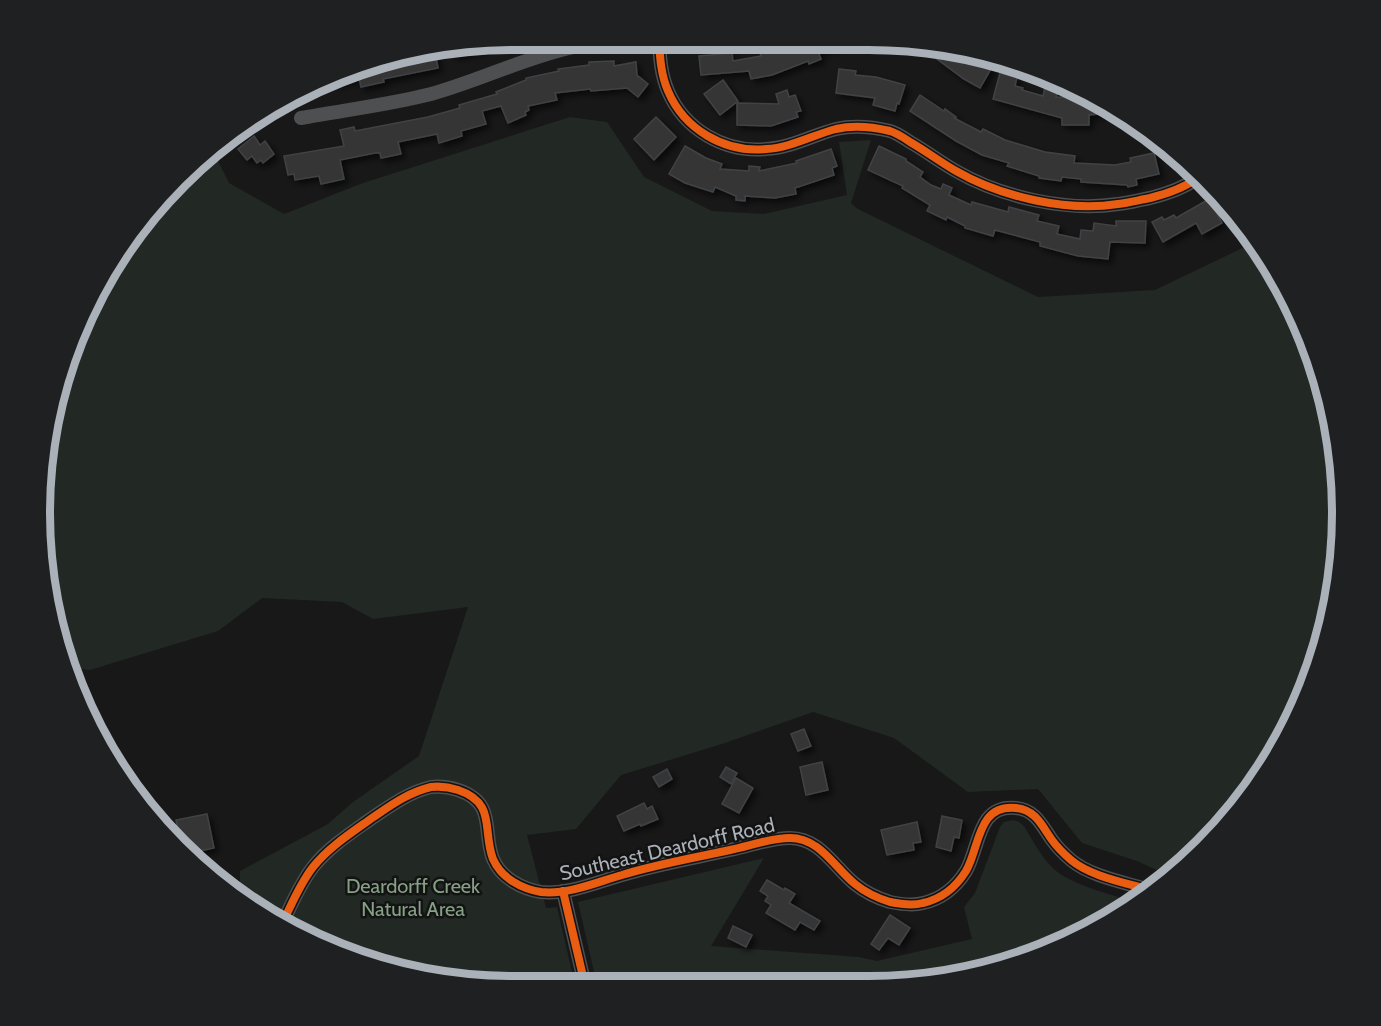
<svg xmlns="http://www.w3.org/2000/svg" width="1381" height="1026" font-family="Cabin,sans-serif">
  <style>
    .green { fill: #222823 }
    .building { fill: #343536; stroke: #414345; stroke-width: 1.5; filter: url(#shadow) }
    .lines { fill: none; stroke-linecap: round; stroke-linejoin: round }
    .minor { stroke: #4d4f51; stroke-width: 14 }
    .cycleway-casing { stroke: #131314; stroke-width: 11 }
    .cycleway { stroke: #e95d12; stroke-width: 8 }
    .labels { text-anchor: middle; stroke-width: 5; stroke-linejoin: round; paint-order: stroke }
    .street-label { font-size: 20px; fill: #abb1b8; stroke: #131314 }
    .park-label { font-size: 20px; fill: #86a085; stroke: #131314 }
    .rim { fill: none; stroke: #abb1b8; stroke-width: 8 }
  </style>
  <defs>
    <filter id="shadow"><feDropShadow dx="4" dy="4" stdDeviation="3" flood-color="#0009"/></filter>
  </defs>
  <rect width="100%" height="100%" fill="#181819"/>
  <g class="green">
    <polygon points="570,117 607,122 644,177 712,211 764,214 847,195 839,142 871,140 851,203 858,209 1038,297 1155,290 1255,242 1293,304 1326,391 1341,482 1338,575 1317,666 1278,750 1224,826 1170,876 1137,861 1082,843 1038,789 968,792 894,738 813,712 722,744 621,775 576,829 527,835 546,908 557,907 575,985 482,986 361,962 276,924 240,898 240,871 328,824 353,802 419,756 468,607 373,619 342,602 262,598 218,631 90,670 65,667 40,544 48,421 88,303 178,178 213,151 229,183 284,214 363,183"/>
    <path d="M 1013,820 L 1019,822 L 1024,826 C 1033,841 1042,858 1054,869 C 1071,885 1111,894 1134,902 L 1050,951 L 930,983 L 597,985 L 578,902 L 764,858 L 711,946 L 859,957 L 877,961 L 972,939 L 964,907 L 975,893 L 1000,827 L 1004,822 Z"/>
  </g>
  <g class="building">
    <polygon points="805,40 850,40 850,43 818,51 821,59 809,64 808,61 772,75 751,79 749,71 701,75 699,56 732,53 733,61 761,56 759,48 775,45 776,51"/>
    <polygon points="485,43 486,48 454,56 451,47"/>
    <polygon points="945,48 967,51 992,67 980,88 964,79 937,59"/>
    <polygon points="435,52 438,68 383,79 384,82 361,87 359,78 334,83 333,79 358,68 380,64 380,67 403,62 403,59"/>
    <polygon points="614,61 614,66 636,62 637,75 648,84 638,97 627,88 591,91 590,89 555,93 557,100 528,106 529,110 525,112 526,115 508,123 501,106 482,111 486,124 461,131 462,136 439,143 437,134 398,142 401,154 381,158 380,153 375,153 340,160 344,179 321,184 319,176 295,180 294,174 288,175 284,156 344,146 340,130 354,127 355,131 428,117 460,108 459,105 497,94 496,92 526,80 526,78 559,71 558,69 589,65 589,62"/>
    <polygon points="839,69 856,71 855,75 876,77 905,85 899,104 897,103 895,111 873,105 875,98 836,93"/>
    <polygon points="1000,73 1017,77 1015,86 1023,88 1022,90 1043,96 1045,87 1058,90 1056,97 1078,98 1078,95 1117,112 1089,115 1089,125 1062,125 1062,118 993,99"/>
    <polygon points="723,80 738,101 720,115 704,94"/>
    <polygon points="787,90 789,97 795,95 801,111 796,112 798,117 771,126 737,125 737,103 779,104 776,94"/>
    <polygon points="920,95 944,111 945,109 956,117 954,118 981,132 983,129 1005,140 1045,152 1075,156 1074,163 1115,165 1131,162 1130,158 1154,153 1159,174 1136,179 1137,185 1128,187 1127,185 1081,182 1081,179 1062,177 1061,181 1039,178 1039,176 1007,166 1009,163 982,155 956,141 910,111"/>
    <polygon points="656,117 676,137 654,160 634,139"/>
    <polygon points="254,136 260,145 265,141 274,154 263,163 261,160 257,163 252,156 247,160 238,149"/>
    <polygon points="685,146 706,158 722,164 720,169 749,171 749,166 760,167 759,171 797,163 796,161 831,149 837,166 832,168 834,175 795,188 796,194 775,198 745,196 745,201 736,200 736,196 715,187 713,192 685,183 669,174"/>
    <polygon points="879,146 906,159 906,161 923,172 920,177 931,185 941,189 943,184 952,188 949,195 971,205 972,202 1008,212 1009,207 1039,215 1037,221 1059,226 1057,234 1080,239 1081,230 1093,231 1094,223 1116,226 1116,221 1146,221 1145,243 1110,242 1108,259 1078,256 1040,246 1040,242 995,230 993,236 965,228 965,226 947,217 946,220 927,211 930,205 902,188 903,186 868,170"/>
    <polygon points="1209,199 1222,223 1202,234 1196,223 1163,242 1152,222 1162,217 1164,220 1174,215 1176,218"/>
    <polygon points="804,729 811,746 798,751 791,734"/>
    <polygon points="822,762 828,790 806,795 800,767"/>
    <polygon points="726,767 737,773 731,784 720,777"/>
    <polygon points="667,769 672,779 659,787 653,777"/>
    <polygon points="736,778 753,788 739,813 722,804"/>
    <polygon points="644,803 647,809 652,806 658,819 641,826 640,824 624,831 617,816"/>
    <polygon points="207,814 214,848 186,854 182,849 176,820"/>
    <polygon points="942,816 962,820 959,838 954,837 951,851 936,847"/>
    <polygon points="917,822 921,842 913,843 914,850 887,855 881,830"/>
    <polygon points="767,880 784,890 785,888 795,894 789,903 820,921 814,930 800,922 795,930 766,913 771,905 765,901 768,896 760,891"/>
    <polygon points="890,915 910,928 899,945 888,938 879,950 871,944"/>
    <polygon points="733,926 752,935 746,947 728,938"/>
  </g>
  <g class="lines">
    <g class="minor">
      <path d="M 659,42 C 660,58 661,75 668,91 C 684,129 724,153 766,149 C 790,148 813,135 836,129 C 853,125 873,127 890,131 C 897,133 904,138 910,142 C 926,151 940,162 956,171 C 1001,197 1067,212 1118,204 C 1129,203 1139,200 1150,198 C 1166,194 1182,189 1196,179"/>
      <path d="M 301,118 C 344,110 388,105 431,94 C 478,81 522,59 569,48 C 609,39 651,44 692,39"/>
      <polyline points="563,891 585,985"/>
      <path d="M 281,926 C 291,906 299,885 313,867 C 329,847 351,833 372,818 C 390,806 409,792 431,787 C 440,786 449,787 458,790 C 497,803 482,831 493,859 C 501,878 522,889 541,892 C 568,895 597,882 622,875 C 658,864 694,858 730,850 C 750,846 770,838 790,838 C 820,838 834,867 855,884 C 866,893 877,898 890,902 C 900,904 912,906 923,903 C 941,899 956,887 966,871 C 980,847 977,804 1016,808 C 1036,810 1042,826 1052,840 C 1057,847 1064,854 1071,860 C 1091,877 1128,883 1153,891"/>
    </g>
    <g class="cycleway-casing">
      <g id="cycleway">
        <path d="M 659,42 C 660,58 661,75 668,91 C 684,129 724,153 766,149 C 790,148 813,135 836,129 C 853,125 873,127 890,131 C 897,133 904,138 910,142 C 926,151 940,162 956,171 C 1001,197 1067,212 1118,204 C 1129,203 1139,200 1150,198 C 1166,194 1182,189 1196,179"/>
        <polyline points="563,891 585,985"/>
        <path d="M 281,926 C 291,906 299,885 313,867 C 329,847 351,833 372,818 C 390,806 409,792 431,787 C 440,786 449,787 458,790 C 497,803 482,831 493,859 C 501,878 522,889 541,892 C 568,895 597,882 622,875 C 658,864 694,858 730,850 C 750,846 770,838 790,838 C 820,838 834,867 855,884 C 866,893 877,898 890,902 C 900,904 912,906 923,903 C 941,899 956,887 966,871 C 980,847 977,804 1016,808 C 1036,810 1042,826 1052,840 C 1057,847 1064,854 1071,860 C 1091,877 1128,883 1153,891"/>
      </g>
    </g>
    <use href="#cycleway" class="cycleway"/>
  </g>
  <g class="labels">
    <g class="street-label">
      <text transform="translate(667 849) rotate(-13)" y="7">Southeast Deardorff Road</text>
    </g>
    <g class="park-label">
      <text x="413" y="893">Deardorff Creek<tspan x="413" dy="23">Natural Area</tspan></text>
    </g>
  </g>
  <path d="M0 0H1381V1026H0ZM513 50H869A463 463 0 0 1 1332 513V513A463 463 0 0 1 869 976H513A463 463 0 0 1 50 513V513A463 463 0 0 1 513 50Z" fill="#1f2021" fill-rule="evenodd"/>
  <path class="rim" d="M513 50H869A463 463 0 0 1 1332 513V513A463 463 0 0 1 869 976H513A463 463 0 0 1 50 513V513A463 463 0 0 1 513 50Z"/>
</svg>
